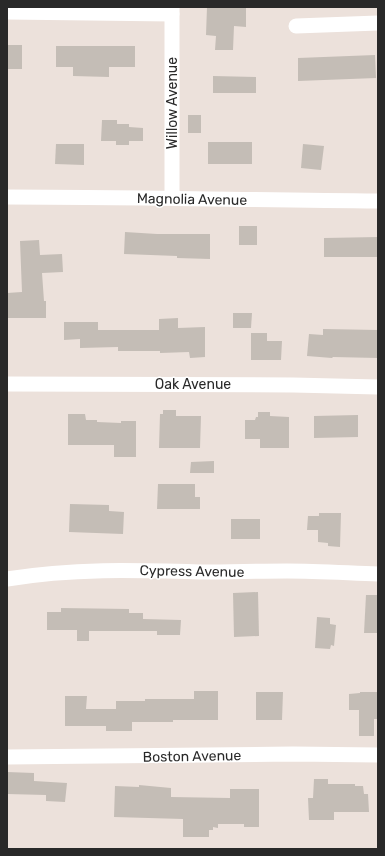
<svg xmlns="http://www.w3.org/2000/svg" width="385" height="856" font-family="Rubik,sans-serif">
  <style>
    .building { fill: #c4bdb6 }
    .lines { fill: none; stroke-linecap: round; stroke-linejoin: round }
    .minor { stroke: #fff; stroke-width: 15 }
    .labels { text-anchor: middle; stroke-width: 3; stroke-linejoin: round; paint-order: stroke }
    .street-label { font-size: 14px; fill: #292929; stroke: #fff }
  </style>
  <rect width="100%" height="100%" fill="#ece1db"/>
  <g class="building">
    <polygon points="207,7 246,8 246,27 234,26 233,50 215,50 216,36 206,35"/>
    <rect x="7" y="45" width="15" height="24"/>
    <polygon points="56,46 135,46 135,67 109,67 109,77 73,76 73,67 56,67"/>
    <polygon points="375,55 376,78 298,81 298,58"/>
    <polygon points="213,76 256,77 256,93 213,93"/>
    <rect x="188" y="115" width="13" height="18"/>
    <polygon points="102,120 117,120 117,124 129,124 129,127 143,128 143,141 129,141 129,145 116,145 116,141 101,141"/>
    <rect x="208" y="142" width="44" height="22"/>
    <polygon points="56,144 84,144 84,165 55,164"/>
    <polygon points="303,144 324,146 321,170 301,168"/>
    <rect x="239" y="226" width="18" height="19"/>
    <polygon points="125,232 157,234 210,234 210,259 177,258 177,256 124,254"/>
    <polygon points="378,237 378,257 324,257 324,238"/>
    <polygon points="39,240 40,255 62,254 63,272 42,273 44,301 46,301 46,318 7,318 7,293 22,292 20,241"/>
    <polygon points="233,313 252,313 251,328 233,328"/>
    <polygon points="178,318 178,328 205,327 205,357 190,358 189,352 160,353 160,351 118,351 118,347 80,348 80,339 64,340 64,322 98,322 98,330 159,330 159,319"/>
    <polygon points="323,329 378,330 378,358 333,357 332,358 307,356 309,334 323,335"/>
    <polygon points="251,333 267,333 267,341 282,341 281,360 251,360"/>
    <polygon points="163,410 176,410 176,416 201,416 200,448 159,448 160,414 163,414"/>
    <polygon points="258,412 270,412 270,416 289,417 289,448 260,448 260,439 245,439 245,420 255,420 256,417 258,417"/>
    <polygon points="68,414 85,414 86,420 97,420 97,422 121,423 121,421 136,421 136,457 114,457 114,445 68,445"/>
    <polygon points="358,415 358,437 314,438 314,416"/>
    <polygon points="214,461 214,473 190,473 191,462"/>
    <polygon points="158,484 195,484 195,497 200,497 200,509 157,509"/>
    <polygon points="70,504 109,505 109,511 124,512 123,534 69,532"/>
    <polygon points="319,513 341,513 340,547 328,546 328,543 318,542 318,530 307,530 308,516 319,516"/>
    <rect x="231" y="519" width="29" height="20"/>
    <polygon points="258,592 259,636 234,637 233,593"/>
    <polygon points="366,595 378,595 378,633 364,633"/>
    <polygon points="61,608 129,609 129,613 143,613 143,619 181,620 180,635 157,635 157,631 89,631 89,641 77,641 77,630 47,630 47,612 61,612"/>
    <polygon points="317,617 330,618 330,624 336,625 334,646 331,645 330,649 315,648"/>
    <polygon points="194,691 218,691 218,720 173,720 173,722 132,722 132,731 106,731 106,726 65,726 65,696 87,696 86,709 116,709 116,701 145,701 145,699 194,699"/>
    <polygon points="256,692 283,692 282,720 256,720"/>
    <polygon points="360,692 378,692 378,719 374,719 374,736 359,736 359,710 349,710 349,694 360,693"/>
    <polygon points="7,772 34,773 34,781 67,783 65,802 46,801 46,795 7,794"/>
    <polygon points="314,779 328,779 328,784 355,784 355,786 363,786 364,794 368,794 369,812 334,812 334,820 309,820 308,798 313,798"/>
    <polygon points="139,785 171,788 171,797 230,798 230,789 259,789 259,827 244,827 244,824 218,824 218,828 213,827 213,830 209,830 209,837 183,837 183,819 114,817 115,786 139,787"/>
  </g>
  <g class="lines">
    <g class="minor">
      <polyline points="7,12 172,14"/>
      <polyline points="296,26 378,23"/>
      <path d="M 7,197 C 131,197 254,200 378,201"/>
      <polyline points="172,198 172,7"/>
      <polyline points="7,384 293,385 378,387"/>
      <path d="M 7,579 C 73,568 135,570 201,572 C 230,572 258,571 287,571 C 317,571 348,573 378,574"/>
      <polyline points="7,757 293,754 378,755"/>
    </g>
  </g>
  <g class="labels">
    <g class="street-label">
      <text transform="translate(172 103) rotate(-90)" y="5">Willow Avenue</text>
      <text transform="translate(192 199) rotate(1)" y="5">Magnolia Avenue</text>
      <text x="193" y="389">Oak Avenue</text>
      <text transform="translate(192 571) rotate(1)" y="5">Cypress Avenue</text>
      <text transform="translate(192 756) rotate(-1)" y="5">Boston Avenue</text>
    </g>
  </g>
  <rect width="385" height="856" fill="none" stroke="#292929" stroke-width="16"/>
</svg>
